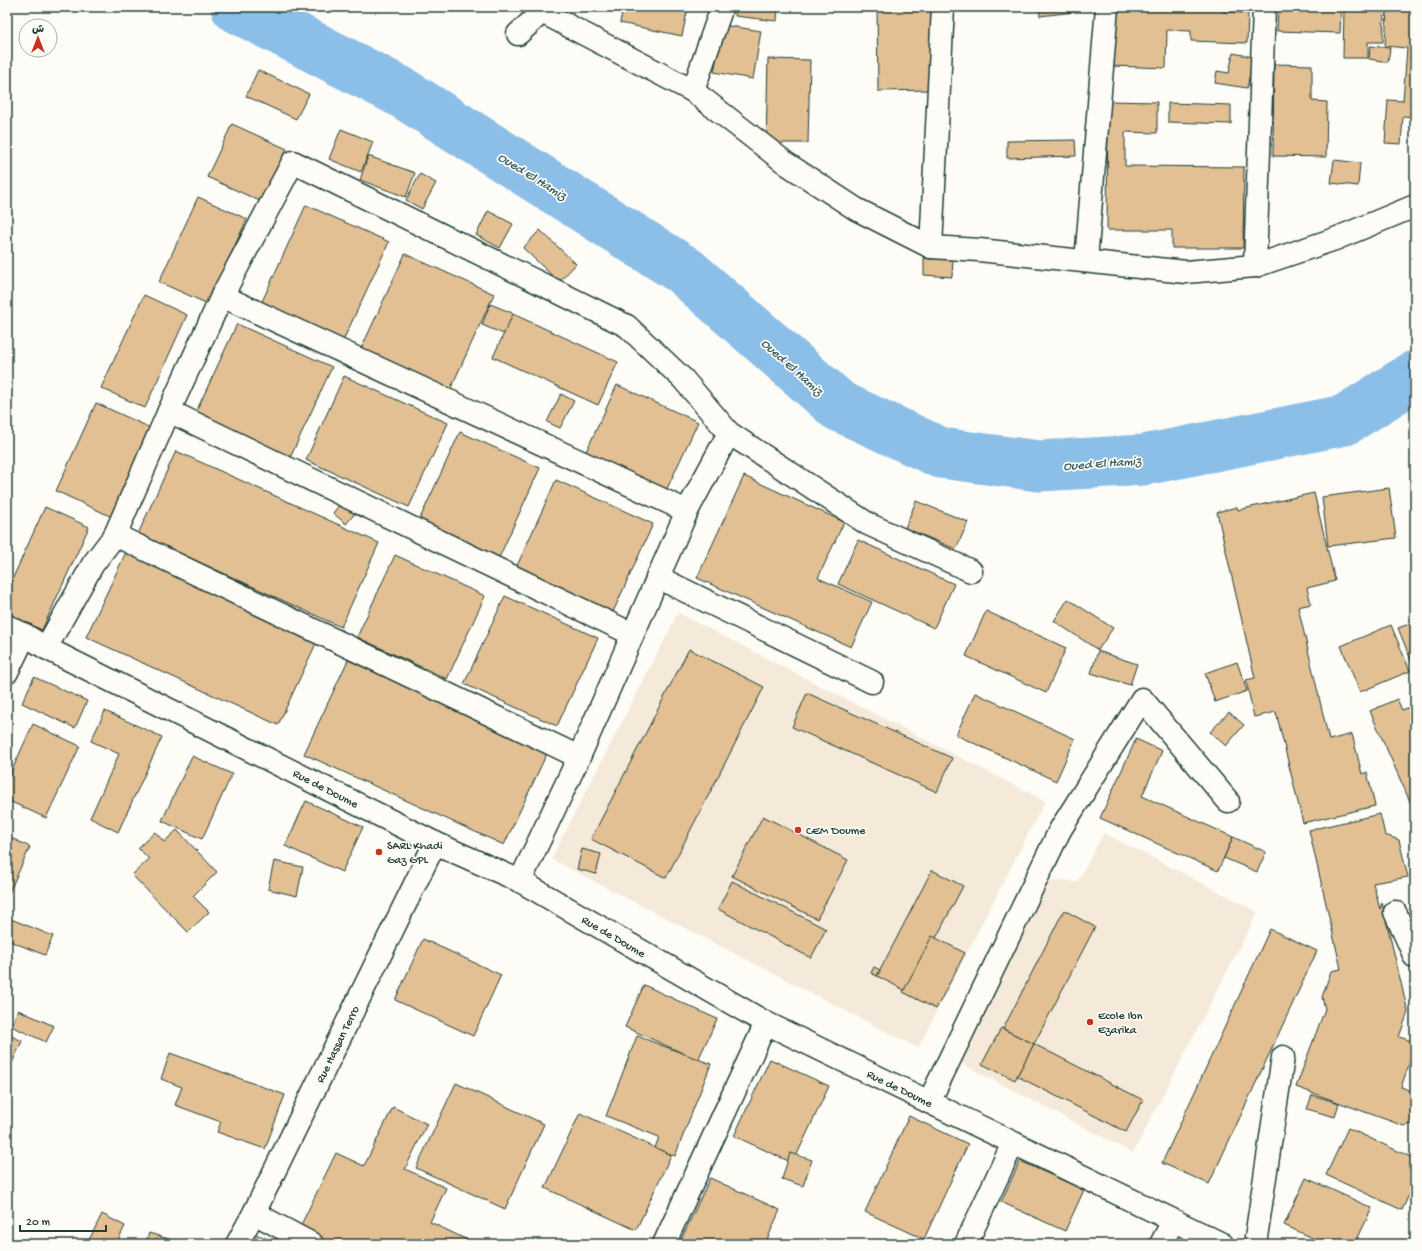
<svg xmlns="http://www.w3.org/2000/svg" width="1422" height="1251" font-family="'Gochi Hand','Playpen Sans Arabic',sans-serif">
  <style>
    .built { fill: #f5ead9 }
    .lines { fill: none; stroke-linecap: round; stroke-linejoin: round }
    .river { stroke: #8cbfe8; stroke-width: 51 }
    .building { fill: #e2c094; stroke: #1f3d34 }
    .minor-casing { stroke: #1f3d34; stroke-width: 25 }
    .minor { stroke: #fdfcf7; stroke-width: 22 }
    .poi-dot { fill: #c8321e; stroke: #fdfcf7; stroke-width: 1.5 }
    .labels { text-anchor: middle; stroke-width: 3.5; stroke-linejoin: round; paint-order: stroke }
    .street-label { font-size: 12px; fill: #1f3d34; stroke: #fdfcf7 }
    .poi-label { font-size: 12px; fill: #1f3d34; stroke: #fdfcf7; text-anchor: start }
    .water-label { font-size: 13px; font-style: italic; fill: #3a5e61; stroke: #fdfcf7 }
  </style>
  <rect width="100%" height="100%" fill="#fdfcf7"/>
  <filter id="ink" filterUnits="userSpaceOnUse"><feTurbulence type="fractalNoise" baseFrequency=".025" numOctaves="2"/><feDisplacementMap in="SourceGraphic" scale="8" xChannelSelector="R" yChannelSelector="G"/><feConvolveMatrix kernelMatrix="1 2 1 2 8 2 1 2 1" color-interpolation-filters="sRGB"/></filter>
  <g filter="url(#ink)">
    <g class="built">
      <polygon points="678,613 1045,801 918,1048 551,859"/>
      <polygon points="1104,833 1258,912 1133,1153 959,1062 1041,885 1058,880 1077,882"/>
    </g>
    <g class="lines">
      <polyline class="river" points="236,7 401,92 685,271 839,406 941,453 1039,466 1144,460 1345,420 1415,376"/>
    </g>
    <g class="building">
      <polygon points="623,7 688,7 682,36 620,23"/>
      <polygon points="736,7 778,7 777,21 735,16"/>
      <polygon points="877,7 931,7 932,90 878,91"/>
      <polygon points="1039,7 1074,7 1074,12 1040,16"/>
      <polygon points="1114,7 1224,7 1223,12 1248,13 1247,43 1191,41 1191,31 1167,30 1166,68 1112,66"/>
      <polygon points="1278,7 1341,7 1340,33 1277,31"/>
      <polygon points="1344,7 1384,7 1383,42 1368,42 1368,58 1343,58"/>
      <polygon points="1387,7 1415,7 1415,90 1411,90 1410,106 1415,106 1415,117 1403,116 1401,144 1385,143 1388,100 1403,101 1407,48 1385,46"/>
      <polygon points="723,25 761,31 753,79 714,72"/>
      <polygon points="1370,46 1390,48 1388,62 1369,59"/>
      <polygon points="1233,53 1253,57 1247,88 1215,83 1217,71 1229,73"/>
      <polygon points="768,59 810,60 808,143 766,143"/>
      <polygon points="1274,64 1312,65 1312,101 1327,102 1326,157 1273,156"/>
      <polygon points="258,70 309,94 296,119 246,96"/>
      <polygon points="1108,101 1157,102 1157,133 1125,132 1125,166 1244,167 1243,248 1172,248 1172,230 1107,230"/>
      <polygon points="1168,103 1231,105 1231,124 1168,122"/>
      <polygon points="232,124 287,149 262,202 207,177"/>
      <polygon points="341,129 373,142 361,172 329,159"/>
      <polygon points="1075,140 1076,156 1007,158 1007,141"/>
      <polygon points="368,156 415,173 406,197 360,180"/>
      <polygon points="1334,160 1360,163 1358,186 1331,183"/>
      <polygon points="420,174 436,183 422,209 406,200"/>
      <polygon points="198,197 247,219 208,304 159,282"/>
      <polygon points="306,205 389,242 342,343 260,306"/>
      <polygon points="488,211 513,224 500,248 476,235"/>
      <polygon points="540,230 576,264 559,282 523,248"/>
      <polygon points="405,254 494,294 450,390 361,349"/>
      <polygon points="924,258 953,259 952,277 924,275"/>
      <polygon points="144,295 187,315 145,408 101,388"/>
      <polygon points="490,304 515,314 506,335 482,325"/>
      <polygon points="513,314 618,362 598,405 493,357"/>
      <polygon points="237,324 332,367 290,458 195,414"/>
      <polygon points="344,376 448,423 409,507 306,460"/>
      <polygon points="617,385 698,422 665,493 584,456"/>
      <polygon points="561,394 574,401 560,428 547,422"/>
      <polygon points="96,403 153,429 112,517 56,491"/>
      <polygon points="460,432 540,468 497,562 417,525"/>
      <polygon points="176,451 379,543 341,627 138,534"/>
      <polygon points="744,476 844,522 818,578 872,602 851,647 697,578"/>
      <polygon points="556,480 653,524 613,612 516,568"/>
      <polygon points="1389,488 1396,538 1328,546 1322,497"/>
      <polygon points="1314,493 1335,581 1307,588 1311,604 1298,607 1329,740 1352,734 1362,774 1367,772 1375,806 1303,823 1276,712 1254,717 1246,680 1255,678 1217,512 1237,507 1238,510"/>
      <polygon points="345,498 358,510 346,524 333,513"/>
      <polygon points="916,501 968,522 956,549 905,528"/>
      <polygon points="45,507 89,527 42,630 7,614 7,591"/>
      <polygon points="858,540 954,584 934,628 838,584"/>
      <polygon points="127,550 319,637 278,725 86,637"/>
      <polygon points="395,555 485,596 447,679 357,637"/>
      <polygon points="505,596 598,638 557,726 464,684"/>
      <polygon points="1068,599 1113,628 1098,650 1054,621"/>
      <polygon points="986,611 1066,648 1046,693 966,656"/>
      <polygon points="1415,622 1415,670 1398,628"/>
      <polygon points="1391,625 1410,671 1360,692 1341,646"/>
      <polygon points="689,649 764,687 666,878 591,839"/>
      <polygon points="1098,651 1137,664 1130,685 1091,673"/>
      <polygon points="348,660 548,751 504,845 304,754"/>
      <polygon points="1237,662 1247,691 1215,702 1205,673"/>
      <polygon points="34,677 87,701 75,728 22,703"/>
      <polygon points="807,693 952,758 937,792 792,727"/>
      <polygon points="975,693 1075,739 1056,781 956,735"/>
      <polygon points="1397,699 1402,710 1415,705 1415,813 1370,711"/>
      <polygon points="105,711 162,737 118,832 90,818 119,754 91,741"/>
      <polygon points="1229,712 1244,725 1226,746 1210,732"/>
      <polygon points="33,724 80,746 46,818 7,800 7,781"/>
      <polygon points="1136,739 1162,751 1142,796 1233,837 1218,871 1100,818"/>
      <polygon points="192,756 232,774 202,839 162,821"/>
      <polygon points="306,801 363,827 342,872 285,846"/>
      <polygon points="1380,814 1385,835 1399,840 1408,877 1373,883 1380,909 1382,903 1408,1012 1399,1037 1412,1041 1414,1050 1401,1087 1415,1092 1415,1115 1412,1124 1404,1126 1296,1087 1325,1009 1322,997 1331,971 1341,969 1309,830"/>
      <polygon points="763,816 848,860 817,919 732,876"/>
      <polygon points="177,830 217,872 193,896 209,912 188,932 132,875 149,859 138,848 155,832 164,842"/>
      <polygon points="7,836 30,847 7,897"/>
      <polygon points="1233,837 1266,852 1257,872 1224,858"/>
      <polygon points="582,849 601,854 596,874 577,869"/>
      <polygon points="274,861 303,867 297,896 268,889"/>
      <polygon points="932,870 963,886 908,992 877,976"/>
      <polygon points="732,881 826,929 811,958 718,909"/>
      <polygon points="1064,910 1095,927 1034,1044 1003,1029"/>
      <polygon points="11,919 53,936 45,955 7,940 7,928"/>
      <polygon points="1270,929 1317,951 1209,1184 1162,1163"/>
      <polygon points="932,936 965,953 936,1009 903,992"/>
      <polygon points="423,939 501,975 473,1036 395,1000"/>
      <polygon points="874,967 880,970 877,976 871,973"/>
      <polygon points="644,985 717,1019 698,1060 625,1027"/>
      <polygon points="18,1010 54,1026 46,1042 11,1026"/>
      <polygon points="1001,1028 1034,1044 1015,1080 982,1064"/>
      <polygon points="7,1034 22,1041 7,1074"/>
      <polygon points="637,1036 711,1064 675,1156 655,1148 659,1137 606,1116"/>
      <polygon points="1034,1044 1143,1100 1126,1132 1017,1076"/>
      <polygon points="170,1053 285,1095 265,1149 217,1132 221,1122 175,1105 182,1087 161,1079"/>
      <polygon points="770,1059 829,1086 793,1163 734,1136"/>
      <polygon points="456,1083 544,1124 505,1209 416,1168"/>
      <polygon points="1312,1095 1339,1103 1335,1117 1307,1109"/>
      <polygon points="393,1107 427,1124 405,1169 446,1188 430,1222 476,1244 330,1244 299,1229 336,1153 364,1166"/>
      <polygon points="580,1113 671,1155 636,1230 545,1188"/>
      <polygon points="909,1116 968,1144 924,1239 865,1212"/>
      <polygon points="1348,1128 1415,1159 1415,1182 1402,1210 1326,1175"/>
      <polygon points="790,1153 812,1160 803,1186 782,1179"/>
      <polygon points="1020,1161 1084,1190 1065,1231 1001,1202"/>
      <polygon points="710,1178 780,1210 765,1244 679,1244"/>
      <polygon points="1306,1178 1372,1208 1355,1244 1326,1244 1284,1225"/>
      <polygon points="102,1214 125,1226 116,1244 96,1244 89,1240"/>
      <polygon points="149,1233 185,1244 145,1244"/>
      <polygon points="253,1233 280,1244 248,1244"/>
    </g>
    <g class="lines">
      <g class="minor-casing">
        <g id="minor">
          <polyline points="543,7 542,12 693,91 787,164 856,209 931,247 979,250 1186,272 1255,266 1335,239 1415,206"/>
          <polyline points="518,34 542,12"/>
          <polyline points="693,91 722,7"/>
          <polyline points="931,247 943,7"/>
          <polyline points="1086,261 1107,7"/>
          <polyline points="1255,266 1264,7"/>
          <polyline points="222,296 687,511"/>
          <polyline points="169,411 632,634"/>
          <polyline points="115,535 579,757"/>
          <polyline points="657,577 872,682"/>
          <polyline points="7,626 25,635 46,648 435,843 520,881 766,1023 1222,1244"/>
          <polyline points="46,648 93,564 115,535 169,411 222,296 293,162 627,326 683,379 729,433 868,524 971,571"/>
          <polyline points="7,672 25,635"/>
          <polyline points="520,881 579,757 687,511 729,433"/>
          <polyline points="1395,912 1415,957"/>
          <polyline points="929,1102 1060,830 1142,699 1228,801"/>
          <polyline points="254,1213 312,1244"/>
          <polyline points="237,1244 254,1213 435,843"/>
          <polyline points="664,1244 766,1023"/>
          <polyline points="966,1244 1013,1143"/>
          <polyline points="1161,1244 1173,1221"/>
          <polyline points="1255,1244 1283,1057"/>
        </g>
      </g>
      <use href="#minor" class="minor"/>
    </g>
  </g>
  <g class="poi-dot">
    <circle cx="798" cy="830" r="4"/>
    <circle cx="379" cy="852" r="4"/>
    <circle cx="1090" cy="1022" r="4"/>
  </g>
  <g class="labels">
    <g class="street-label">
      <text transform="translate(326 788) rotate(27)" y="4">Rue de Doume</text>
      <text transform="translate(614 936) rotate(30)" y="4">Rue de Doume</text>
      <text transform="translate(337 1044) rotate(-64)" y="4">Rue Hassan Terro</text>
      <text transform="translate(900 1088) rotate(26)" y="4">Rue de Doume</text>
    </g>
    <g class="poi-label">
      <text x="806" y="834">CEM Doume</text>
      <text x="387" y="849">SARL Khadi<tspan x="387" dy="14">Gaz GPL</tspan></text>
      <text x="1098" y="1019">Ecole Ibn<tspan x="1098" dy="14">Ezarika</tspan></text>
    </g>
    <g class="water-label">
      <text transform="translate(533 175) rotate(32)" y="5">Oued El Hamiz</text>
      <text transform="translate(793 366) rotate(42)" y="5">Oued El Hamiz</text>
      <text transform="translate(1102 462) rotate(-4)" y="5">Oued El Hamiz</text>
    </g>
  </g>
  <rect width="1422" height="1251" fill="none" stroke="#fdfcf7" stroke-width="24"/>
  <rect x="12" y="12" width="1398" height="1227" fill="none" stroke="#1f3d34" stroke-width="1.5" filter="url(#ink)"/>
  <g transform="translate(38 38)"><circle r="19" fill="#fdfcf7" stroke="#a4b0a9"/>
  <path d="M0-3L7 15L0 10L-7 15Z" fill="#c8321e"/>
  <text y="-6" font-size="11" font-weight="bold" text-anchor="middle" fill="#1f3d34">ش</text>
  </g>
  <path d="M20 1225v6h86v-6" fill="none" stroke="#1f3d34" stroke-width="2"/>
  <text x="26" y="1225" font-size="12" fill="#1f3d34" stroke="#fdfcf7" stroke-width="3" paint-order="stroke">20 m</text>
</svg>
